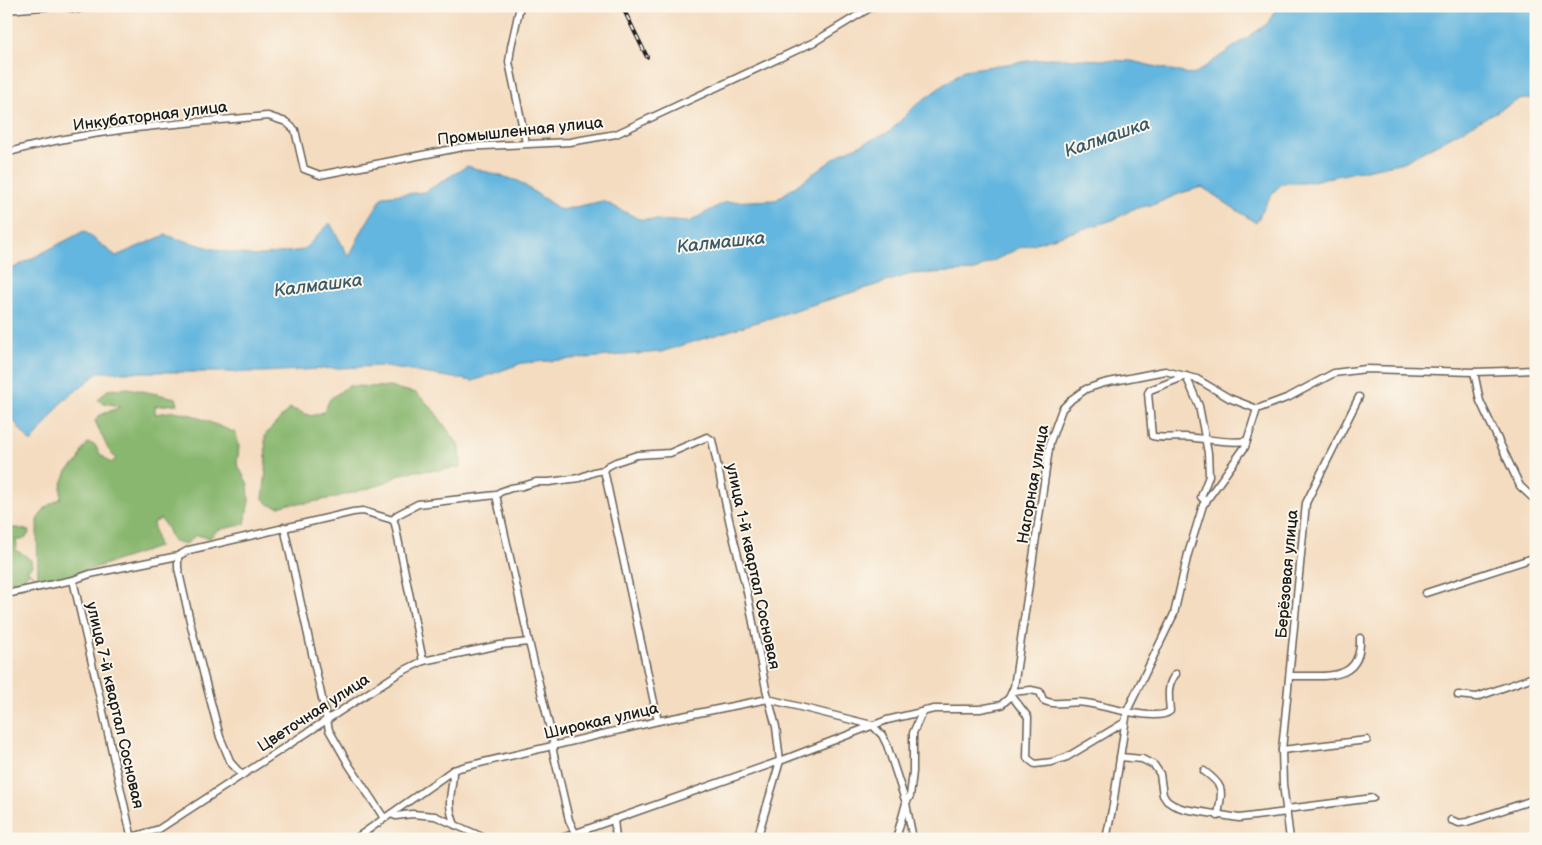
<svg xmlns="http://www.w3.org/2000/svg" width="1542" height="845" font-family="'Balsamiq Sans',sans-serif">
  <style>
    .forest { fill: #89b770; stroke: #526a46 }
    .water { fill: #64b6df; stroke: #40697e }
    .lines { fill: none; stroke-linecap: round; stroke-linejoin: round }
    .street-casing { stroke: #685f55; stroke-width: 9 }
    .street { stroke: #fff; stroke-width: 6 }
    .rail-casing { stroke: #1c1c1c; stroke-width: 4 }
    .rail { stroke: #fbf7ec; stroke-width: 2; stroke-dasharray: 5.5; stroke-linecap: butt }
    .labels { text-anchor: middle; stroke-width: 4; stroke-linejoin: round; paint-order: stroke }
    .street-label { font-size: 16px; fill: #1c1c1c; stroke: #fbf7ec }
    .water-label { font-size: 18px; font-style: italic; fill: #395a6a; stroke: #fbf7ec }
  </style>
  <rect width="100%" height="100%" fill="#fbf7ec"/>
  <filter id="ink" filterUnits="userSpaceOnUse"><feTurbulence type="fractalNoise" baseFrequency=".02" numOctaves="2"/><feDisplacementMap in="SourceGraphic" scale="10" xChannelSelector="R" yChannelSelector="G"/><feConvolveMatrix kernelMatrix="1 2 1 2 8 2 1 2 1" color-interpolation-filters="sRGB"/></filter>
  <filter id="wash" filterUnits="userSpaceOnUse"><feTurbulence type="fractalNoise" baseFrequency=".0096" numOctaves="4" result="noise"/><feDisplacementMap in="SourceGraphic" scale="20" xChannelSelector="R" yChannelSelector="G"/><feGaussianBlur stdDeviation="1.12" result="paint"/><feColorMatrix in="noise" values="0 0 0 0 0 0 0 0 0 0 0 0 0 0 0 0 0 1.4 0 .05"/><feComposite in="paint" operator="in"/></filter>
  <g filter="url(#wash)">
    <rect width="100%" height="100%" fill="#f4dcc0"/>
    <g class="forest">
      <polygon points="348,386 389,387 416,393 431,407 460,447 461,467 441,470 415,471 402,474 380,485 333,498 307,503 289,504 279,507 270,505 263,499 266,470 265,435 290,408 311,416 324,412 330,399"/>
      <path d="M 128,388 L 176,398 L 178,404 L 155,406 L 155,414 L 175,411 L 192,415 L 236,433 L 239,447 L 237,464 L 248,484 L 249,501 L 245,524 L 218,530 L 210,538 L 196,535 L 186,544 L 173,542 L 167,528 L 161,519 L 153,523 L 158,547 L 54,581 L 40,582 L 29,572 L 25,577 L 23,588 L 12,588 C 11,577 2,559 9,551 L 9,545 L 6,546 L 6,528 L 18,528 L 29,531 L 28,535 L 22,540 L 16,540 L 17,546 L 15,550 L 23,554 L 31,560 L 32,566 L 27,570 L 38,579 L 37,520 L 46,507 L 61,498 L 61,486 L 67,471 L 78,462 L 82,451 L 88,443 L 95,445 L 100,454 L 111,463 L 116,459 L 108,449 L 95,421 L 98,416 L 120,407 C 112,403 105,405 98,400 L 107,390 Z"/>
    </g>
    <polygon class="water" points="1278,6 1536,6 1536,98 1518,100 1404,162 1303,183 1282,183 1271,195 1256,223 1202,187 1181,193 1155,204 1133,209 1113,220 1019,248 973,271 911,274 661,352 522,363 473,381 379,366 262,372 99,372 62,402 31,443 6,411 6,272 84,231 116,256 165,235 217,250 254,256 303,250 330,223 349,257 364,227 383,196 425,192 467,166 518,181 561,210 603,201 639,219 689,222 725,202 776,200 842,153 889,132 916,105 964,70 1050,58 1131,61 1193,75 1267,24"/>
  </g>
  <g filter="url(#ink)">
    <g class="lines">
      <g class="street-casing">
        <g id="street">
          <polyline points="62,6 78,9 94,6"/>
          <polyline points="520,6 511,47 509,62 526,143"/>
          <polyline points="6,10 54,6"/>
          <path d="M 6,153 C 92,128 180,124 268,116 L 286,122 L 295,130 L 304,169 L 320,175 L 463,147 L 570,142 L 616,134 L 814,42 L 873,6"/>
          <polyline points="1474,372 1480,401 1520,486 1536,501"/>
          <polyline points="1257,409 1289,397 1334,373 1366,369 1474,372 1536,370"/>
          <polyline points="604,470 658,721"/>
          <polyline points="496,495 529,642 554,745 553,751 555,760 569,820 575,833"/>
          <path d="M 1206,502 L 1201,497 L 1209,476 L 1208,453 L 1199,406 L 1186,376 L 1150,390 L 1148,393 L 1152,436 C 1162,439 1174,437 1184,437 C 1205,438 1226,444 1247,441"/>
          <polyline points="393,520 397,515 418,504 496,495 500,492 511,488 523,486 536,482 549,482 579,478 594,472 604,470 608,466 616,462 637,455 670,453 707,437 712,440 730,524 747,592 766,689 776,727 780,761 757,839"/>
          <polyline points="393,520 395,524 423,661"/>
          <polyline points="284,527 329,730 349,765 384,818"/>
          <polyline points="73,580 132,839"/>
          <polyline points="1426,593 1536,557"/>
          <polyline points="6,594 73,580 90,574 178,556"/>
          <path d="M 1290,676 C 1323,675 1362,684 1360,638"/>
          <path d="M 1012,692 L 1031,690 L 1040,692 L 1043,700 C 1055,707 1072,700 1086,703 C 1103,705 1157,723 1170,711 C 1169,699 1166,684 1176,674"/>
          <polyline points="1011,695 1028,717 1027,758 1035,764 1052,762 1067,757 1125,722"/>
          <polyline points="1458,695 1477,697 1536,676"/>
          <polyline points="1282,750 1367,740"/>
          <polyline points="1120,757 1142,759 1154,765 1160,774 1163,795 1167,801 1173,805 1184,809 1239,818 1287,812"/>
          <path d="M 453,770 C 453,794 445,800 455,825"/>
          <path d="M 1204,771 C 1227,788 1221,791 1218,816"/>
          <polyline points="242,775 231,763 220,737 192,630 178,568 178,556 189,550 353,512 363,511 393,520"/>
          <polyline points="1287,809 1373,798"/>
          <polyline points="391,814 396,816 412,814 435,816 487,839"/>
          <polyline points="614,819 616,839"/>
          <polyline points="1451,820 1459,823 1467,822 1536,799"/>
          <polyline points="126,839 159,829 399,673 423,661 500,645 529,642"/>
          <polyline points="355,839 442,778 453,770 463,767 658,721 768,699 872,725 882,735 887,745 906,803 896,839"/>
          <polyline points="559,839 780,761 887,720 934,709 980,709 1001,705 1009,698 1014,687 1050,442 1062,409 1072,399 1086,389 1104,383 1165,371 1197,379 1229,398 1257,409"/>
          <polyline points="913,839 906,803 910,796 913,772 913,733 920,717 925,710"/>
          <polyline points="1106,839 1113,805 1127,711 1174,614 1188,554 1203,505 1245,447 1257,409"/>
          <polyline points="1290,839 1283,784 1282,750 1306,503 1359,397"/>
        </g>
      </g>
      <use href="#street" class="street"/>
      <g class="rail-casing">
        <polyline id="rail" points="622,6 647,57"/>
      </g>
      <use href="#rail" class="rail"/>
    </g>
  </g>
  <g class="labels">
    <g class="street-label">
      <text transform="translate(150 115) rotate(-7)" y="6">Инкубаторная улица</text>
      <text transform="translate(520 130) rotate(-6)" y="6">Промышленная улица</text>
      <text transform="translate(1032 484) rotate(-80)" y="6">Нагорная улица</text>
      <text transform="translate(754 566) rotate(78)" y="6">улица 1-й квартал Сосновая</text>
      <text transform="translate(1286 574) rotate(-85)" y="6">Берёзовая улица</text>
      <text transform="translate(116 705) rotate(77)" y="6">улица 7-й квартал Сосновая</text>
      <text transform="translate(313 712) rotate(-33)" y="6">Цветочная улица</text>
      <text transform="translate(601 720) rotate(-13)" y="6">Широкая улица</text>
    </g>
    <g class="water-label">
      <text transform="translate(1107 137) rotate(-19)" y="6">Калмашка</text>
      <text transform="translate(721 242) rotate(-6)" y="6">Калмашка</text>
      <text transform="translate(318 285) rotate(-7)" y="6">Калмашка</text>
    </g>
  </g>
  <rect width="1542" height="845" fill="none" stroke="#fbf7ec" stroke-width="25"/>
</svg>
